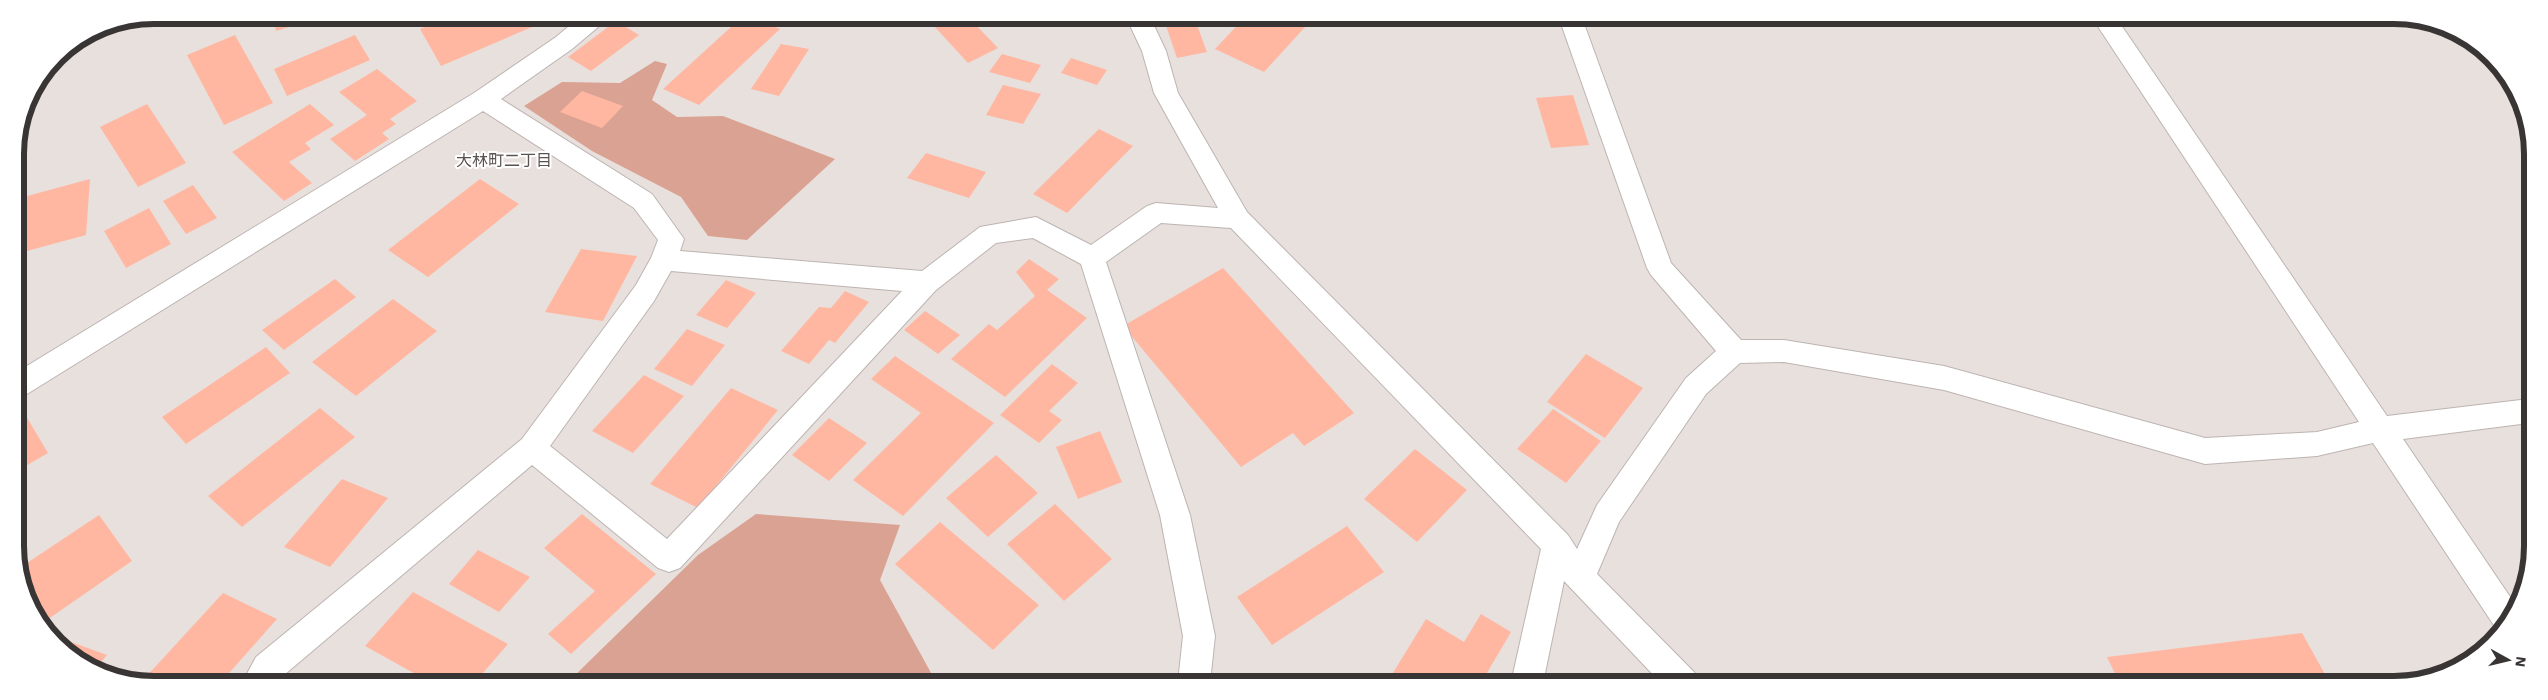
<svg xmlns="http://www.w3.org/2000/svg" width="2548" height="700" font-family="'Work Sans','Noto Sans JP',sans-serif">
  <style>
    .green { fill: #daa292 }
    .building { fill: #ffb7a2 }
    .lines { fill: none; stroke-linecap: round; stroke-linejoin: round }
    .minor-casing { stroke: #bdb4b2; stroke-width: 2 }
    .minor { fill: #fff; fill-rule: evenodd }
    .labels { text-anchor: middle; stroke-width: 4; stroke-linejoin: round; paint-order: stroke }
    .neighbourhood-label { font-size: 16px; fill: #5a5351; stroke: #fff }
    .rim { fill: none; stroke: #383534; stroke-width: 6 }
  </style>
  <rect width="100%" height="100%" fill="#e8e0dd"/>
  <g class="green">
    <polygon points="655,61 667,64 652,100 677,117 723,116 835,159 747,240 708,236 681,197 592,151 524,106 562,82 620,83"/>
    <polygon points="756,514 900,525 880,580 936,682 569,681 698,555"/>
  </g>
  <g class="building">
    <polygon points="273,15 325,15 325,16 276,31"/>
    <polygon points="452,16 552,16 553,18 441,66 420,29"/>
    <polygon points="743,16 750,16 780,29 699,105 663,89"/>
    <polygon points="953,17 968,17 998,48 968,63 934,26"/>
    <polygon points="1163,17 1194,17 1207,52 1177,58"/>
    <polygon points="1245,17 1288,17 1306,26 1264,72 1215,49"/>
    <polygon points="616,21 639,35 591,71 568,57"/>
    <polygon points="235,35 273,103 224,125 187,55"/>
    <polygon points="355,35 370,60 287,96 274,69"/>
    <polygon points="781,44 809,49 779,96 751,89"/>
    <polygon points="1002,54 1041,65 1030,83 989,72"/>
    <polygon points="1071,58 1107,70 1097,85 1061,73"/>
    <polygon points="377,69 417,101 390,119 396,124 382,133 389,139 355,161 330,139 367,115 339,92"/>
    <polygon points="1003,85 1041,94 1023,124 986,115"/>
    <polygon points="582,91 623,106 602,128 560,112"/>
    <polygon points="1573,95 1589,145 1551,148 1536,98"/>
    <polygon points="147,104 186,163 138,187 100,127"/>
    <polygon points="310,104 334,125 305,143 311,149 289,162 312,183 284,201 232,152"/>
    <polygon points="20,127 19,178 15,179 15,145"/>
    <polygon points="1099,129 1133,146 1067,213 1033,194"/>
    <polygon points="926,153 986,172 969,198 907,178"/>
    <polygon points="90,179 86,235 16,254 16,199"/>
    <polygon points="480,179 519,204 428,277 388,250"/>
    <polygon points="193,185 217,218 186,234 163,201"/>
    <polygon points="149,208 171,244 126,268 104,231"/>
    <polygon points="581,249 637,256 603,321 545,312"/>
    <polygon points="1029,259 1059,279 1047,290 1087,318 1005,397 951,359 989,324 997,330 1035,296 1016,272"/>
    <polygon points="1223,268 1354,413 1304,446 1293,433 1241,467 1123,326"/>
    <polygon points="335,279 356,297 284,350 262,330"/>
    <polygon points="726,280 756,293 727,328 696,315"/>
    <polygon points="845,291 869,302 835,343 829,340 809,364 781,351 819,307 831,308"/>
    <polygon points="393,299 437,331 356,396 312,362"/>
    <polygon points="925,311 960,335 938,354 904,330"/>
    <polygon points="687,329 725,345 692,386 654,369"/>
    <polygon points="266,347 290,373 186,444 162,417"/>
    <polygon points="1586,354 1643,388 1605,438 1547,402"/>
    <polygon points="895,356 994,423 903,516 853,480 921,413 871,379"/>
    <polygon points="1052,364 1078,383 1049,411 1062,420 1039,443 1000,415"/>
    <polygon points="644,375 684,396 633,453 592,431"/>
    <polygon points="731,388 778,410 698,508 650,484"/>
    <polygon points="320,408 355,437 242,527 208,496"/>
    <polygon points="1553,409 1601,441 1566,483 1517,449"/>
    <polygon points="26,416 48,453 17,471 17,421"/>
    <polygon points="829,418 867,443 829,481 792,455"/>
    <polygon points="1100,431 1122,482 1078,499 1056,447"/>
    <polygon points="1415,449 1467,490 1417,542 1364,499"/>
    <polygon points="996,455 1038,493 988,537 946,498"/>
    <polygon points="342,479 388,498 330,567 284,547"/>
    <polygon points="1055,504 1112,559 1064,601 1007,544"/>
    <polygon points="582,514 656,574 571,654 548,634 595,591 544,548"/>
    <polygon points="99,515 132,561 44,622 18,569"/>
    <polygon points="940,522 1039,605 993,650 895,564"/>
    <polygon points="1347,526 1384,572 1272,645 1237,597"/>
    <polygon points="478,550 530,577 499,612 449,584"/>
    <polygon points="413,592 508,644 476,681 428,681 365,646"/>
    <polygon points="223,593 277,619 222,681 143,680"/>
    <polygon points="1481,614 1511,632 1481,683 1402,683 1391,676 1426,619 1464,642"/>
    <polygon points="2302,633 2331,685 2120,684 2107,657"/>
    <polygon points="63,639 107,655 96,668 58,645"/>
  </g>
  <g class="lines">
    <g class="minor-casing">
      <path id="minor" d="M 581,16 L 608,16 L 604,22 L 572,49 L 501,99 L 652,194 L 684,239 L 680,251 L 922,271 L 980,227 L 1036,217 L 1091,245 L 1147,206 L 1156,203 L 1218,208 L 1154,93 L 1142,51 L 1126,17 L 1150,17 L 1166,51 L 1178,93 L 1247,212 L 1568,535 L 1577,549 L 1597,505 L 1686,378 L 1716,351 L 1651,275 L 1647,268 L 1559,18 L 1582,18 L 1671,263 L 1741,340 L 1784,340 L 1944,366 L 2205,438 L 2317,432 L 2359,422 L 2093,19 L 2117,19 L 2387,416 L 2529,399 L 2529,423 L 2403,439 L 2517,607 L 2510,623 L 2499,633 L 2373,443 L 2317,456 L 2205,464 L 1944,390 L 1784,362 L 1740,363 L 1706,394 L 1619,522 L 1597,574 L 1694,672 L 1699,683 L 1661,683 L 1564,581 L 1543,683 L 1511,683 L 1541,549 L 1231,228 L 1161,223 L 1106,262 L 1190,515 L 1215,636 L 1210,682 L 1178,682 L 1183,636 L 1160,515 L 1081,264 L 1033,238 L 996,243 L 936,290 L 680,568 L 669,572 L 658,568 L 532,465 L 277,681 L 243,681 L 256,657 L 522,439 L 636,285 L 651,258 L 658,240 L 634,208 L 483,111 L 27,394 L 17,398 L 17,372 L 474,93 L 556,37 ZM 671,271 L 902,291 L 667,539 L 550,446 L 654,301 Z"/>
    </g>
    <use href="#minor" class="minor"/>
  </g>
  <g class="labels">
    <g class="neighbourhood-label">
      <text x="504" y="166">大林町二丁目</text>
    </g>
  </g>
  <path d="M0 0H2548V700H0ZM154 24H2394A130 130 0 0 1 2524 154V546A130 130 0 0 1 2394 676H154A130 130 0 0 1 24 546V154A130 130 0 0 1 154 24Z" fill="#fff" fill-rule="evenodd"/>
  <path class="rim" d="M154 24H2394A130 130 0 0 1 2524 154V546A130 130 0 0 1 2394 676H154A130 130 0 0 1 24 546V154A130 130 0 0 1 154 24Z"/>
  <g transform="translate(2508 660) rotate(98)" stroke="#ffffff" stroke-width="4" paint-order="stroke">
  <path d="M0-4L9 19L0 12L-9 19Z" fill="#383534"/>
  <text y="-8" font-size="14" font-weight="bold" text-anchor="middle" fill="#383534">N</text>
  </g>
</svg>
